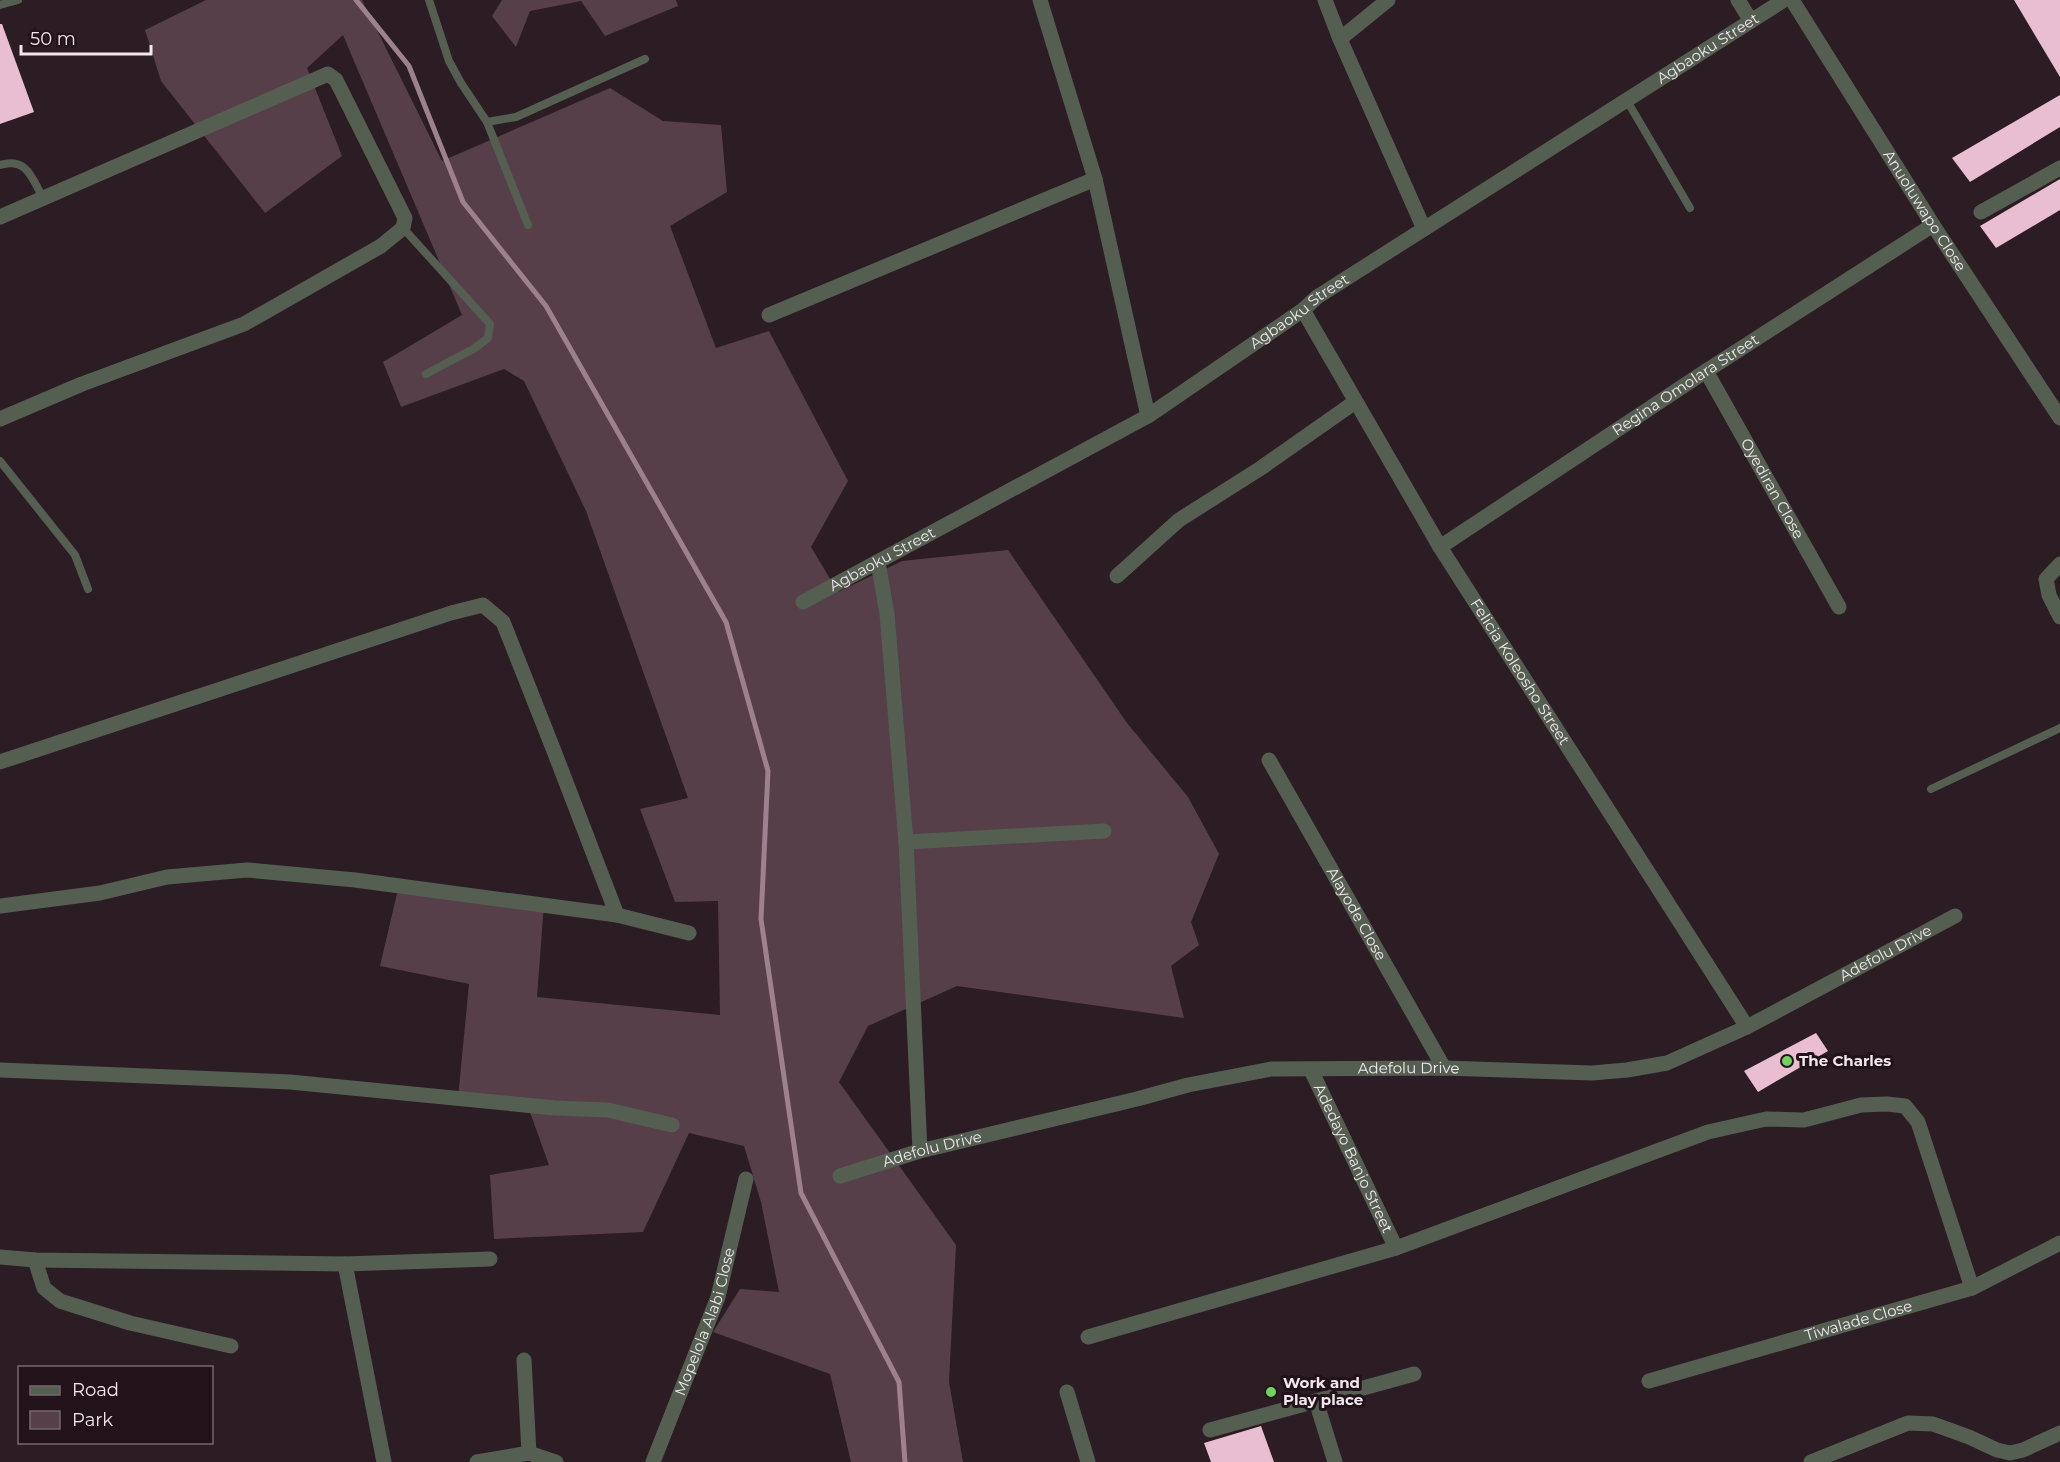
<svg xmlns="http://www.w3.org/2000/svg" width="2060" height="1462" font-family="Montserrat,sans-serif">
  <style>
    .green { fill: #563f49 }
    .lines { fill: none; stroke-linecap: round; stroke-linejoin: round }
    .stream { stroke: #9e818e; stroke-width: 5 }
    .building { fill: #e9bed0 }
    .lane { stroke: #545f52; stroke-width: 8 }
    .street { stroke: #545f52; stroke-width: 15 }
    .poi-dot { fill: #71d25e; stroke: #22131a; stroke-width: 2 }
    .labels { text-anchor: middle; stroke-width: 6; stroke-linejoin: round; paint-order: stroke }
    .street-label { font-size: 15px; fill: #f2e7ec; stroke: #22131a }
    .poi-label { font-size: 15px; font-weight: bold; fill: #f2e7ec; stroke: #22131a; text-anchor: start }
  </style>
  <rect width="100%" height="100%" fill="#2c1c23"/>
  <g class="green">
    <polygon points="206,0 362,0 442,161 610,88 663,121 721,125 727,192 670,226 716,348 769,331 848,481 811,547 838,592 902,561 1008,550 1127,723 1188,797 1219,854 1191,922 1199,945 1171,966 1184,1018 957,986 868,1026 839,1082 956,1245 949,1382 963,1462 851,1462 830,1374 713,1332 740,1289 779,1292 761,1202 744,1146 689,1133 643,1232 494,1239 490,1175 549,1165 527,1104 458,1098 469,984 380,966 398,889 544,904 537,997 720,1015 718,901 675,902 640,809 688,798 586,511 524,381 504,369 401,407 383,362 462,315 343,35 307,68 342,156 265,213 161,81 145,30"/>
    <polygon points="502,0 676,0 678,6 605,36 581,1 530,11 516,47 492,16"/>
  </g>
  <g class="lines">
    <polyline class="stream" points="356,0 409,66 463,202 546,306 726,622 768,771 761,919 801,1193 899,1382 905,1462"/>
  </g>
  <g class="building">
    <polygon points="2014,0 2060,0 2060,77"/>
    <polygon points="0,24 2,24 34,112 0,124"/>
    <polygon points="2060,95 2060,127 1970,182 1952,158"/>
    <polygon points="2060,179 2060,210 1996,248 1980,226"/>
    <polygon points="1816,1033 1828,1051 1758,1092 1744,1071"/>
    <polygon points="1261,1426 1274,1462 1211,1462 1204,1443"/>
  </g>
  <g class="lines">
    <g class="lane">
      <polyline points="429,0 449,61 461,83 487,122 516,117 645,59"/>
      <polyline points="0,5 18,0"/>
      <polyline points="1626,99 1690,208"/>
      <polyline points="487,122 528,225"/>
      <path d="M 0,165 C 27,157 32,178 43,198"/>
      <polyline points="403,228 490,324 488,338 475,348 426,374"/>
      <polyline points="0,461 75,555 88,589"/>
      <polyline points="1931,789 2060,728"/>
    </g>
    <g class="street">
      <polyline points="1040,0 1095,179 1148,416"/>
      <polyline points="1325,0 1340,39 1424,229"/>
      <polyline points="1738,0 1751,21"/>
      <path id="s1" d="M 1792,0 L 1933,225 L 2060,418"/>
      <polyline points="1340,39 1388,0"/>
      <polyline points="1981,212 2060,168"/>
      <polyline points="0,217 328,74 336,80 405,218 403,228 381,246 244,324 82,384 0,419"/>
      <path id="s2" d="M 1303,310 L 1440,547 L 1747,1027"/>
      <polyline points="769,315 1095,179"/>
      <path id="s3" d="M 1706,371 L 1839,607"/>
      <path id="s4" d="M 1440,547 L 1706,371 L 1933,225"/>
      <polyline points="878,562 887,614 906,842 920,1151"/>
      <polyline points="2060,564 2046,579 2049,595 2060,617"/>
      <polyline points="1117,576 1179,520 1261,468 1355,402"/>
      <path id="s5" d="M 803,602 L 1148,416 L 1303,310 L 1317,297 L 1784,0"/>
      <path id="s6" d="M 1269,760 L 1444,1068"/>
      <polyline points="0,762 451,613 483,605 503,622 554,751 617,915"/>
      <polyline points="906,842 1104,831"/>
      <polyline points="0,906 100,893 167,877 247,870 355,880 617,915 689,933"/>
      <polyline points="0,1070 290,1082 555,1108 608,1110 672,1125"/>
      <path id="s7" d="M 1311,1070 L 1396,1248"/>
      <path id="s8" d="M 840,1176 L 920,1151 L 1137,1099 L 1188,1085 L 1271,1069 L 1444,1068 L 1592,1073 L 1627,1070 L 1667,1063 L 1747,1027 L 1955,916"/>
      <polyline points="0,1257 35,1260 345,1264 490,1259"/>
      <polyline points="35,1260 44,1288 60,1301 130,1323 231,1346"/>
      <polyline points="345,1264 384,1462"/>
      <polyline points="1088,1337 1396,1248 1708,1132 1766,1119 1804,1120 1861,1105 1887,1104 1905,1106 1918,1122 1972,1288"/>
      <polyline points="524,1360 529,1453"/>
      <path id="s9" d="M 1649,1381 L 1972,1288 L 2060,1243"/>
      <polyline points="1067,1392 1088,1462"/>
      <polyline points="1210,1430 1316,1401"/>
      <polyline points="477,1462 529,1453 556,1462"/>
      <path id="s10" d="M 653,1462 L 718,1297 L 746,1179"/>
      <polyline points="1335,1462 1316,1401 1414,1374"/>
      <polyline points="1811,1462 1908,1423 1933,1424 1969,1437 1997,1450 2010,1453 2023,1450 2060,1433"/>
    </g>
  </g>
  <g class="poi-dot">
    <circle cx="1787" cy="1061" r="6"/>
    <circle cx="1271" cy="1392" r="6"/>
  </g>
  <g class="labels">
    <g class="street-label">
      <text dy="5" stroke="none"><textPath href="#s5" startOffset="1062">Agbaoku Street</textPath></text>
      <text dy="5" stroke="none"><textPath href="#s1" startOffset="249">Anuoluwapo Close</textPath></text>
      <text dy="5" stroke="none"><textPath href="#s5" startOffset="576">Agbaoku Street</textPath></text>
      <text dy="5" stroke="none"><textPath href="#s4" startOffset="294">Regina Omolara Street</textPath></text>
      <text dy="5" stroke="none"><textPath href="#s3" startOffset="135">Oyediran Close</textPath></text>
      <text dy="5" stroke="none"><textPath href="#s5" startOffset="90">Agbaoku Street</textPath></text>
      <text dy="5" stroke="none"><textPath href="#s2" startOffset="422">Felicia Koleosho Street</textPath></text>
      <text dy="5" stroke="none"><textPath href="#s6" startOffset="177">Alayode Close</textPath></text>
      <text dy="5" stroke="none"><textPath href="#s8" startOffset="1086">Adefolu Drive</textPath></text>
      <text dy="5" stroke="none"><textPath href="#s8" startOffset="582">Adefolu Drive</textPath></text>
      <text dy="5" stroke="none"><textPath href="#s8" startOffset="96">Adefolu Drive</textPath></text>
      <text dy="5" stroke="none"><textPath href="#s7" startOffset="98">Adedayo Banjo Street</textPath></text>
      <text dy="5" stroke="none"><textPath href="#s9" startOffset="218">Tiwalade Close</textPath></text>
      <text dy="5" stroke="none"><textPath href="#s10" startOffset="150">Mopelola Alabi Close</textPath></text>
    </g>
    <g class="poi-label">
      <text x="1799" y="1066">The Charles</text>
      <text x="1283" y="1388">Work and<tspan x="1283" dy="17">Play place</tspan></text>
    </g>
  </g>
  <rect x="18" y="1366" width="195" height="78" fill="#22131a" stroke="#75686e" stroke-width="1.5"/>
  <rect x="30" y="1386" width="30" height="9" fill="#545f52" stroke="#75686e" stroke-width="1.5"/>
  <text x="72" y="1396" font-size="18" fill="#f2e7ec">Road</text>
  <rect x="30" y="1411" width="30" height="18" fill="#563f49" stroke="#75686e" stroke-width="1.5"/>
  <text x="72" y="1426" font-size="18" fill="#f2e7ec">Park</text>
  <path d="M21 45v9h130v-9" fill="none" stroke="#f2e7ec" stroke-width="3"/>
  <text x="30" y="45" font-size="18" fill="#f2e7ec" stroke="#22131a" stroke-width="4.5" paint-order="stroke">50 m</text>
</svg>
